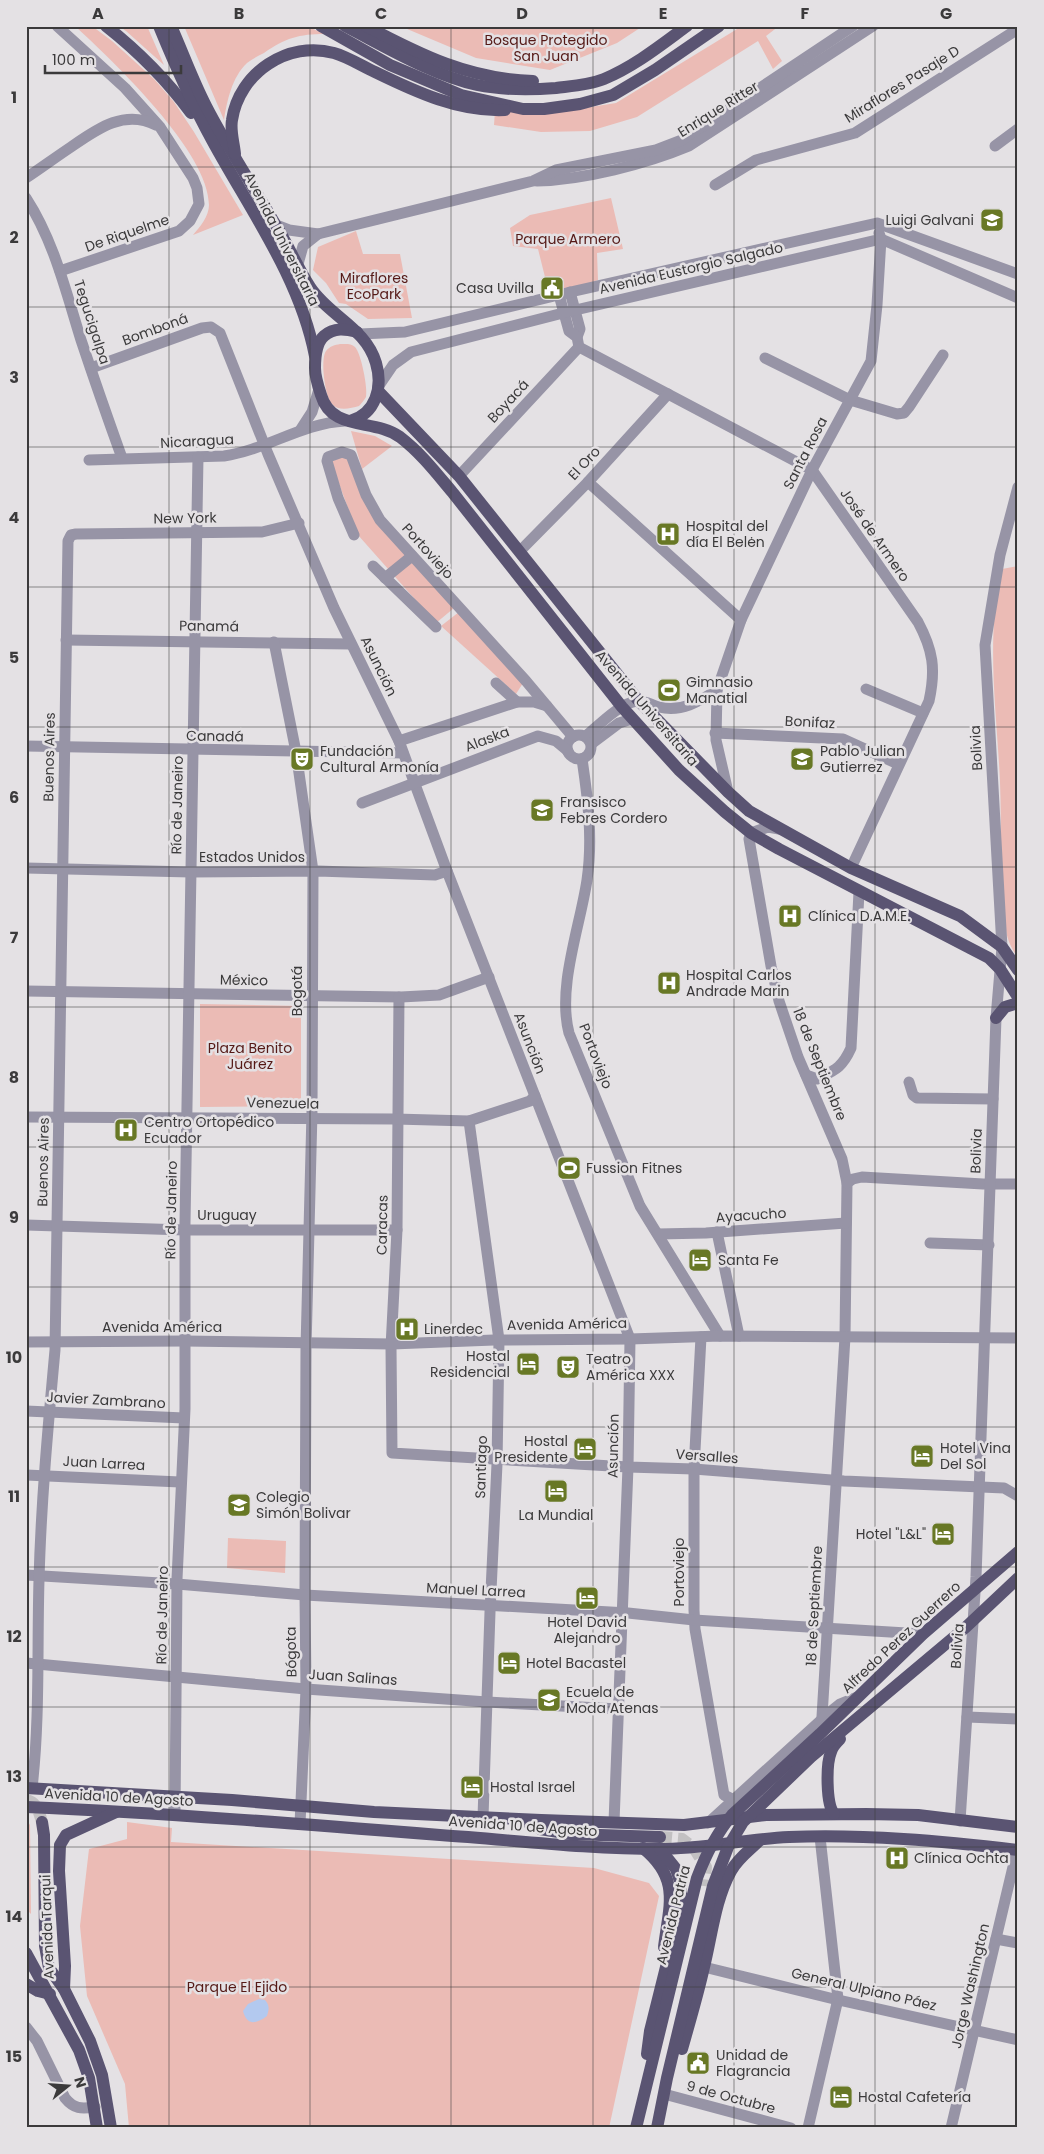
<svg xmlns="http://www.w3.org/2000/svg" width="1044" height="2154" font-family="Poppins,sans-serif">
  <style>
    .green { fill: #ebbbb5 }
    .water { fill: #b3c9ef }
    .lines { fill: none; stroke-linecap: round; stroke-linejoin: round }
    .major-tunnel { stroke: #c2c0c2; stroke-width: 12; stroke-dasharray: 12 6; stroke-linecap: butt }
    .minor { stroke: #9794a6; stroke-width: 11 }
    .major { stroke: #5a5472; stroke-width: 12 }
    .grid { fill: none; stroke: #3b3a3b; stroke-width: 1; stroke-opacity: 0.55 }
    .labels { text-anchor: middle; stroke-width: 5; stroke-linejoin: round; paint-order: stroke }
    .park-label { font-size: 14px; fill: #551a17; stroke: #e4e1e4 }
    .street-label { font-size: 14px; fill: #3b3a3b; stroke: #e4e1e4 }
    .poi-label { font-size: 14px; fill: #3b3a3b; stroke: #e4e1e4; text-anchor: start }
    .neatline { fill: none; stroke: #3b3a3b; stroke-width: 2 }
    .grid-label { font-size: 16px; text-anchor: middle; font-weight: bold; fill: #3b3a3b }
  </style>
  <rect width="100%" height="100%" fill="#e4e1e4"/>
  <g class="green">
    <path d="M 75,26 L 92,26 L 112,41 L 154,79 L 174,102 L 194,132 L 243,215 L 193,235 C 200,227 209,216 209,205 C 209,152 113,61 75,26 Z"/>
    <polygon points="119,26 147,26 164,65 126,31"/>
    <path d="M 184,26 L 306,26 L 325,34 C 299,34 285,38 264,53 C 258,56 252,59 247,63 C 232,77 227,101 224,120 Z"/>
    <polygon points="400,26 643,26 617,43 550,70 476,58"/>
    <polygon points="742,26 779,26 766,36 782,61 773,69 758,41 637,117 590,131 541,132 494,125 495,111 572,110 616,103"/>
    <polygon points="611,198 623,249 597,253 598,280 550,297 538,249 513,246 510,228 530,215"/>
    <polygon points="356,231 363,254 400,254 412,318 368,319 346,304 339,303 326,283 313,270 318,247"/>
    <path d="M 340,344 C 345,344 351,343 355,347 C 361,353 368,388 366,397 C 364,400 361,404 359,406 C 351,408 339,412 332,404 C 325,397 320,359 326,351 C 330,346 335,345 340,344 Z"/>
    <polygon points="351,431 375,436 392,446 362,469"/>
    <polygon points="343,456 348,458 362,497 454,608 436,623 358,535 331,462"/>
    <path d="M 1018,566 L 1018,958 C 1013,951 1007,940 1006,930 C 999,881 1002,831 1000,782 C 997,713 985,636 1002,569 Z"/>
    <polygon points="459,612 523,683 516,694 441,626"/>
    <polygon points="200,1004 301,1006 301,1106 200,1107"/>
    <polygon points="228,1538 286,1541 285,1573 227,1568"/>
    <polygon points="26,1818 30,1825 31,1914 26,1909"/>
    <polygon points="127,1822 172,1828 171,1842 594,1868 649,1883 659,1896 609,2128 129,2128 125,2084 87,1996 80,1926 89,1849 127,1839"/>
  </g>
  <path class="water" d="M 259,1999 L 265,2000 C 270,2006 269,2009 267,2016 C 256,2024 247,2026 243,2011 L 248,2004 Z"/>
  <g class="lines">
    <g class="major-tunnel">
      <path d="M 26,1800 C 37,1802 39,1812 42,1822"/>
      <polyline points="660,1837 682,1839 694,1848 706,1867 704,1886"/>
    </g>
    <g class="minor">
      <polyline points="57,26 125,88 160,127 193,178 197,188 199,204 190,221 179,231 60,271"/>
      <polyline points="995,146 1018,129"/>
      <path d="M 26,178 C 41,168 56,157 71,147 C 97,129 124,109 156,125"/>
      <path d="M 537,181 C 583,180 646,164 689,146 L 873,26"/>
      <polyline points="715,185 756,160 855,133 1018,29"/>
      <path d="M 26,198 C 54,241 66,292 81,340 C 94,379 108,419 122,458"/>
      <polyline points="276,225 289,230 318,234 533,181 556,170 656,150 682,140 853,26"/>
      <polyline points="298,264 303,246 318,234"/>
      <polyline points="570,292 580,329 577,337"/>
      <path d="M 559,295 L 569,331 L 577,337 L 579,347 L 812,470 L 918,622 C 933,650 936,669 929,701 L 851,868"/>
      <polyline points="360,334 405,332 575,291 877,223 1018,274"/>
      <polyline points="765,358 850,400 897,414 904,413 909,407 943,355"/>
      <polyline points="91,368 202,328 211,327 220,333 268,454 334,608 399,741 447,871 630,1339 628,1467 614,1822"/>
      <polyline points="378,387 393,365 411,352 567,312 881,239 1018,298"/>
      <polyline points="301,429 312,412 319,389"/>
      <path d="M 89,460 L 224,456 C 266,450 302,423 345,421"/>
      <polyline points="459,476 579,347"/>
      <polyline points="588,482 741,620"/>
      <polyline points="354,535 338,498 327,461 328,457 342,452 351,455 366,495 380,520 526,681 573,737"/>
      <polyline points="520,551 588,482 668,394"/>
      <polyline points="373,566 436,627"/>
      <polyline points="385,578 412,556"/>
      <polyline points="66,640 351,644"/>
      <polyline points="274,642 296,752 313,871 312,1112 306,1348 305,1595 306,1689 300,1824"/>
      <polyline points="496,683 517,702"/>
      <polyline points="866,689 923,713"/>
      <polyline points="715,733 843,739 898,764"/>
      <circle cx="579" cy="747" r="12"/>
      <path d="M 586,736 C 598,726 620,703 637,701 C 645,700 651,705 659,707 C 681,713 700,701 717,690"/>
      <polyline points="399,741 517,702 534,702 547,706"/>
      <polyline points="591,744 619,723 632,719"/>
      <polyline points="26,746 403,753"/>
      <path d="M 582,759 C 588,799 593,839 587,880 C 580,927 557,987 569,1033 L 640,1206 L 720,1336"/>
      <polyline points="728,792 716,740 717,690 741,620 812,470 871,361 877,305 881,239 879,233"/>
      <polyline points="362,803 538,736 556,741 568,751"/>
      <polyline points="779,829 768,827 751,833 749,839 771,966 779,1001 798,1057 842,1159 847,1183 845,1337 821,1733"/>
      <polyline points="26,868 191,872 318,871 435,875 447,871"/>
      <polyline points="26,991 401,997 439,995 489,977"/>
      <polyline points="399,997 397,1230 391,1347 392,1453 628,1467 694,1469 844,1481 1004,1488 1018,1496"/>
      <path d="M 806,1075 L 817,1079 C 835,1070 842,1068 851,1048 L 859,892"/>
      <polyline points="909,1082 913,1095 917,1098 993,1099"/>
      <polyline points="26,1117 395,1119 469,1121 530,1101 535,1096"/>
      <polyline points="469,1121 499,1340 497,1464 490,1612 483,1817"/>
      <polyline points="847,1183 853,1179 862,1177 983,1184 1018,1184"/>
      <polyline points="26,1225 185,1230 397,1230"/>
      <polyline points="717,1232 739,1336"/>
      <polyline points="658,1234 706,1233 846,1223"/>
      <polyline points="930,1243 989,1245"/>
      <polyline points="701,1337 694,1469 694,1610 695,1629 724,1795 732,1799"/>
      <polyline points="26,1342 185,1341 392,1344 494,1340 630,1339 720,1336 1018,1338"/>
      <polyline points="26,1411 184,1418"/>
      <polyline points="26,1475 180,1482"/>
      <polyline points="26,1575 177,1584 305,1595 628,1613 694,1620 923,1634"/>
      <polyline points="26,1663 306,1689 487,1702 618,1709"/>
      <polyline points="967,1717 1018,1719"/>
      <path d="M 32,1788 C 40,1719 37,1649 39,1580 C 41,1503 48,1427 55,1350 L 68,541 L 71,535 L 76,534 L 262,532 L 299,523"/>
      <polyline points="175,1814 177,1579 185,1409 185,1223 198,457"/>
      <polyline points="960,1821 976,1577 996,1018 1002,947 985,645 1000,555 1018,487"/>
      <polyline points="708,1823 830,1712 840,1704 857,1697"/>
      <polyline points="996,1939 1018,1943"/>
      <polyline points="704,1967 834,1999 1018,2040"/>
      <path d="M 26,2027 L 37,2041 L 65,2098 C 74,2109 81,2109 95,2107"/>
      <polyline points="664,2094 791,2128"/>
      <polyline points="808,2128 838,1999 820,1837"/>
      <polyline points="951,2128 1017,1850"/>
    </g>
    <g class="major">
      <path d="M 106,26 C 139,52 166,79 191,113"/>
      <path d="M 159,26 C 175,65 192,104 212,140 C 250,210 300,278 315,356"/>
      <path d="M 171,26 C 183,53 193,81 206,106 C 227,147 252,184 275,224 C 288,244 297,267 310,287 C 329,316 366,328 376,363 C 383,387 376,414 350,421"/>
      <polyline points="321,26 390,65 461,95 523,109 544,109 580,104 613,95 655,70 719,26"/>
      <path d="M 345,26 C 384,46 434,76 477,85 C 502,90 530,90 556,88 C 572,86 589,85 604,79 C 635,66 661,45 687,26"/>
      <path d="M 366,26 C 421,55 469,79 533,81"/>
      <path d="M 235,154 C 234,143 230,131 232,120 C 239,73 288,40 334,53 C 348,57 362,66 375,72 C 416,92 459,112 505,110"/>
      <path d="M 357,332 C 346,329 334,327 324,336 C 316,343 315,358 315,368 C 315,377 318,386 321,395 C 332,432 373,418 400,437 C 421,453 437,474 453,493 L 622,707 L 679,770 L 725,812 L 751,833 L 779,849 L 989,958 L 1000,969 L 1018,997"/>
      <polyline points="378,391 459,476 638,700 728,792 749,811 851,868 960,916 1002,947 1018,970"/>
      <polyline points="996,1018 1005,1007 1018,1003"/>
      <polyline points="26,1788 232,1800 374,1812 541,1820 684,1825 766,1815 866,1814 918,1815 1018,1827"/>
      <path d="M 26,1807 C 164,1813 302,1824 440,1835 C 513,1840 586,1849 659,1849 C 703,1849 745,1839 789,1837 C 865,1834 942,1841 1018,1850"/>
      <path d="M 834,1814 C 826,1804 826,1764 831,1752 C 832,1747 836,1743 840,1739"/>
      <polyline points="523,1820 540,1829 571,1834 660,1837"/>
      <polyline points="42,1822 44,1835 45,1946 49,1968 64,1989"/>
      <path d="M 643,1848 C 681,1879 669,1905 664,1947"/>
      <polyline points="26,1953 79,2050 89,2078 97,2128"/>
      <polyline points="26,1984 38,1991 50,1994"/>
      <path d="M 682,2049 C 690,2021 698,1994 704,1967 C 712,1935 715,1900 731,1871 C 738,1858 750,1850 760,1840"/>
      <polyline points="647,2054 650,2031 681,1907 681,1884 676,1869 660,1849"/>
      <polyline points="111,2128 102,2075 90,2041 64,1989 65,1966 59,1871 60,1845 66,1835 116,1812"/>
      <path d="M 636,2128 L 697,1878 C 706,1854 716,1834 732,1815 L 820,1734 L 923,1634 L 1018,1552"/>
      <polyline points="657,2128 667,2078 713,1886 728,1847 743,1822 811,1757 966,1627 1018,1578"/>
    </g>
  </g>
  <path class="grid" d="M 169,26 L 169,2128M 310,26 L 310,2128M 451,26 L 451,2128M 593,26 L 593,2128M 734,26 L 734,2128M 875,26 L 875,2128M 26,167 L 1018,167M 26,307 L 1018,307M 26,447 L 1018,447M 26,587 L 1018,587M 26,727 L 1018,727M 26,867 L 1018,867M 26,1007 L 1018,1007M 26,1147 L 1018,1147M 26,1287 L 1018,1287M 26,1427 L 1018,1427M 26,1567 L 1018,1567M 26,1707 L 1018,1707M 26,1847 L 1018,1847M 26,1987 L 1018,1987"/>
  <defs>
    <g id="school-square" transform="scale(1.25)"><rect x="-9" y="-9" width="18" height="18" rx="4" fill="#687825" stroke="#e4e1e4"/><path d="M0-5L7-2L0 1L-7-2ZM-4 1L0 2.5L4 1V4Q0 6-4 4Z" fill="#fff"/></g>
    <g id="civic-square" transform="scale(1.25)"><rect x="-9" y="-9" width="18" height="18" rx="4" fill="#687825" stroke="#e4e1e4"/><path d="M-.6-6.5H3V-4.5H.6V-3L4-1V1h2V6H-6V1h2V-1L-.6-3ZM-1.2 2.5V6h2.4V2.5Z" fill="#fff"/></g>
    <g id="hospital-square" transform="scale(1.25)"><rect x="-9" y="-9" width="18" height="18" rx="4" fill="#687825" stroke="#e4e1e4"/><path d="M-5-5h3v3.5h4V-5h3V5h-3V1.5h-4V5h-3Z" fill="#fff"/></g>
    <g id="stadium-square" transform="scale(1.25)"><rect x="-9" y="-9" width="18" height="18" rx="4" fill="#687825" stroke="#e4e1e4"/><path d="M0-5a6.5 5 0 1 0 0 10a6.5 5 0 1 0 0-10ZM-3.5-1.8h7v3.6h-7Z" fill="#fff"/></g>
    <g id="theatre-square" transform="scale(1.25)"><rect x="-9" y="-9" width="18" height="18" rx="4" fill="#687825" stroke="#e4e1e4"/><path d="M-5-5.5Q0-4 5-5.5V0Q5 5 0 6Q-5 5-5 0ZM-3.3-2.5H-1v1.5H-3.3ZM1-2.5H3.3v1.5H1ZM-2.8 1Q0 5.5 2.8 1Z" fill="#fff"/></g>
    <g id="university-square" transform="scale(1.25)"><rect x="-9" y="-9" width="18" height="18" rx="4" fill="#687825" stroke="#e4e1e4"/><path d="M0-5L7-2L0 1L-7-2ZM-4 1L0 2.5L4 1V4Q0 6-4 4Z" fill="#fff"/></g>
    <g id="hotel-square" transform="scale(1.25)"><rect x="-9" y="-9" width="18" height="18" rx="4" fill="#687825" stroke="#e4e1e4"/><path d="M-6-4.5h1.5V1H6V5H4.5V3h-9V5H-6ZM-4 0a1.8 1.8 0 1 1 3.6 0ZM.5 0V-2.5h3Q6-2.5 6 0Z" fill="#fff"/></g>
  </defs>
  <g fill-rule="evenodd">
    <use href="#school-square" x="992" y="220"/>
    <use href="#civic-square" x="552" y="288"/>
    <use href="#hospital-square" x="668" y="534"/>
    <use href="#stadium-square" x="669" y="690"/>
    <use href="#theatre-square" x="302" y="759"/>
    <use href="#school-square" x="802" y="759"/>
    <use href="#university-square" x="542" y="810"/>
    <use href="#hospital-square" x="790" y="916"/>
    <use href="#hospital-square" x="669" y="983"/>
    <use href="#hospital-square" x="126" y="1130"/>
    <use href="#stadium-square" x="569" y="1168"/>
    <use href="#hotel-square" x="700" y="1260"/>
    <use href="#hospital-square" x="407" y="1329"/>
    <use href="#hotel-square" x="528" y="1364"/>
    <use href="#theatre-square" x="568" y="1367"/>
    <use href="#hotel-square" x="585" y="1449"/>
    <use href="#hotel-square" x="922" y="1456"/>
    <use href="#hotel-square" x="556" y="1491"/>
    <use href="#university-square" x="239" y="1505"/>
    <use href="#hotel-square" x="943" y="1534"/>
    <use href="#hotel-square" x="587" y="1598"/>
    <use href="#hotel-square" x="509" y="1663"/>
    <use href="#school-square" x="549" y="1700"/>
    <use href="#hotel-square" x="472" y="1787"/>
    <use href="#hospital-square" x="897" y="1858"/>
    <use href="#civic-square" x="698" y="2063"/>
    <use href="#hotel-square" x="841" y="2097"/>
  </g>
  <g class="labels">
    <g class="park-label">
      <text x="546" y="45">Bosque Protegido<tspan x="546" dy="16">San Juan</tspan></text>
      <text x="568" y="244">Parque Armero</text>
      <text x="374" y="283">Miraflores<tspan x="374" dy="16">EcoPark</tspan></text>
      <text x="250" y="1053">Plaza Benito<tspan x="250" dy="16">Juárez</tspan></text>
      <text x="237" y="1992">Parque El Ejido</text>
    </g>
    <g class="street-label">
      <text transform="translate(902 84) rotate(-32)" y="5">Miraflores Pasaje D</text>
      <text transform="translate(718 109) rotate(-32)" y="5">Enrique Ritter</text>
      <text transform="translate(127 233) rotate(-19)" y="5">De Riquelme</text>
      <text transform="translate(282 239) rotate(63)" y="5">Avenida Universitaria</text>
      <text transform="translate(691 268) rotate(-13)" y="5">Avenida Eustorgio Salgado</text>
      <text transform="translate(92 322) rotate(72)" y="5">Tegucigalpa</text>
      <text transform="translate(155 329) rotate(-20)" y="5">Bomboná</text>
      <text transform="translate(508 401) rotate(-47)" y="5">Boyacá</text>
      <text transform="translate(197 441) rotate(-3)" y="5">Nicaragua</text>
      <text transform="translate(805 453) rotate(-63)" y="5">Santa Rosa</text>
      <text transform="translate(584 463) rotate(-47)" y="5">El Oro</text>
      <text transform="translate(185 518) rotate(-1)" y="5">New York</text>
      <text transform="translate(875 535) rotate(55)" y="5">José de Armero</text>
      <text transform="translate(428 551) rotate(48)" y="5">Portoviejo</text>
      <text transform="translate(209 626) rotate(1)" y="5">Panamá</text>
      <text transform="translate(379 666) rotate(64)" y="5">Asunción</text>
      <text transform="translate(647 708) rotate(49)" y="5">Avenida Universitaria</text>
      <text transform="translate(810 722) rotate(3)" y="5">Bonifaz</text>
      <text transform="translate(215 736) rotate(1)" y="5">Canadá</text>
      <text transform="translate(487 739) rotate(-21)" y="5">Alaska</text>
      <text transform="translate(976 748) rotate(-93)" y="5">Bolivia</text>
      <text transform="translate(49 757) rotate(-89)" y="5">Buenos Aires</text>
      <text transform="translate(177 805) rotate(-89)" y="5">Río de Janeiro</text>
      <text x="252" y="862">Estados Unidos</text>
      <text transform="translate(244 980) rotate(1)" y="5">México</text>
      <text transform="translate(297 991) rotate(-90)" y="5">Bogotá</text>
      <text transform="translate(530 1043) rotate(69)" y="5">Asunción</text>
      <text transform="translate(596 1056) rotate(69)" y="5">Portoviejo</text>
      <text transform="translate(820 1064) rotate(68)" y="5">18 de Septiembre</text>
      <text transform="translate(283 1103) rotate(1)" y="5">Venezuela</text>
      <text transform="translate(976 1151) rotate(-88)" y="5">Bolivia</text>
      <text transform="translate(43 1162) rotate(-89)" y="5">Buenos Aires</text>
      <text transform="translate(171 1210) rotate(-89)" y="5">Río de Janeiro</text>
      <text x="227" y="1220">Uruguay</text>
      <text transform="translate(751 1215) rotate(-4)" y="5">Ayacucho</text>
      <text transform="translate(382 1225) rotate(-89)" y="5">Caracas</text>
      <text transform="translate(567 1324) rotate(-1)" y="5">Avenida América</text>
      <text x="162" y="1332">Avenida América</text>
      <text transform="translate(106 1400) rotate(3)" y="5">Javier Zambrano</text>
      <text transform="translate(613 1446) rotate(-89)" y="5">Asunción</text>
      <text transform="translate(707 1456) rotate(4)" y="5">Versalles</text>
      <text transform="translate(104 1463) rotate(3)" y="5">Juan Larrea</text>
      <text transform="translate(481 1467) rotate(-88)" y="5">Santiago</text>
      <text transform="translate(679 1572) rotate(-90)" y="5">Portoviejo</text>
      <text transform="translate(476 1590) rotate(3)" y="5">Manuel Larrea</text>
      <text transform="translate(814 1606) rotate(-87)" y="5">18 de Septiembre</text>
      <text transform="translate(162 1615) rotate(-89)" y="5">Río de Janeiro</text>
      <text transform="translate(901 1637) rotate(-43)" y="5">Alfredo Perez Guerrero</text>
      <text transform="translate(957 1646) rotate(-86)" y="5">Bolivia</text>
      <text transform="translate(291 1652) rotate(-91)" y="5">Bógota</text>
      <text transform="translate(353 1677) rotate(4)" y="5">Juan Salinas</text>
      <text transform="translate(119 1797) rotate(3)" y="5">Avenida 10 de Agosto</text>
      <text transform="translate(523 1826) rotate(4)" y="5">Avenida 10 de Agosto</text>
      <text transform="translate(673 1915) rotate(-76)" y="5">Avenida Patria</text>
      <text transform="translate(47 1927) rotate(-92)" y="5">Avenida Tarqui</text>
      <text transform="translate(970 1986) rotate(-77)" y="5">Jorge Washington</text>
      <text transform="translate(864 1989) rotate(13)" y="5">General Ulpiano Páez</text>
      <text transform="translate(731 2097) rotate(15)" y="5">9 de Octubre</text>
    </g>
    <g class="poi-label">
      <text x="974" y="225" text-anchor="end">Luigi Galvani</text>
      <text x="534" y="293" text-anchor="end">Casa Uvilla</text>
      <text x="686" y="531">Hospital del<tspan x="686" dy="16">día El Belėn</tspan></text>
      <text x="686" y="687">Gimnasio<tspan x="686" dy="16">Manatial</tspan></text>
      <text x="320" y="756">Fundación<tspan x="320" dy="16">Cultural Armonía</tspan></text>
      <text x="820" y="756">Pablo Julian<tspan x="820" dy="16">Gutierrez</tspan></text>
      <text x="560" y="807">Fransisco<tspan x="560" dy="16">Febres Cordero</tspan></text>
      <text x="808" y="921">Clínica D.A.M.E.</text>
      <text x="686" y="980">Hospital Carlos<tspan x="686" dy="16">Andrade Marin</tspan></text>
      <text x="144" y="1127">Centro Ortopédico<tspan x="144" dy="16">Ecuador</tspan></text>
      <text x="586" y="1173">Fussion Fitnes</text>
      <text x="718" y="1265">Santa Fe</text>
      <text x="424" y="1334">Linerdec</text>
      <text x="510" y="1361" text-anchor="end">Hostal<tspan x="510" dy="16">Residencial</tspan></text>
      <text x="586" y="1364">Teatro<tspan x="586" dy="16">América XXX</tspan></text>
      <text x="568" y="1446" text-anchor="end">Hostal<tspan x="568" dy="16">Presidente</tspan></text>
      <text x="940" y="1453">Hotel Vina<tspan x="940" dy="16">Del Sol</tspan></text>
      <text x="256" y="1502">Colegio<tspan x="256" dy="16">Simón Bolivar</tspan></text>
      <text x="556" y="1520" text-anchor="middle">La Mundial</text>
      <text x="926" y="1539" text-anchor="end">Hotel "L&amp;L"</text>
      <text x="587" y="1627" text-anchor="middle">Hotel David<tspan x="587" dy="16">Alejandro</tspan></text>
      <text x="526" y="1668">Hotel Bacastel</text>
      <text x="566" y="1697">Ecuela de<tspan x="566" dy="16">Moda Atenas</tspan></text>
      <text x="490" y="1792">Hostal Israel</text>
      <text x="914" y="1863">Clínica Ochta</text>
      <text x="716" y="2060">Unidad de<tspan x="716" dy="16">Flagrancia</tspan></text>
      <text x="858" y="2102">Hostal Cafetería</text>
    </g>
  </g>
  <rect width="1044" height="2154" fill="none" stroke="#e4e1e4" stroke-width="55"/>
  <g transform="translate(68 2086) rotate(73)" stroke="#e4e1e4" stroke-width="4" paint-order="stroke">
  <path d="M0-4L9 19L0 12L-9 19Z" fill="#3b3a3b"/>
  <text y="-8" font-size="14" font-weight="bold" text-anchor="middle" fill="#3b3a3b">N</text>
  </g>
  <path d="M45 65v8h136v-8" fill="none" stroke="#3b3a3b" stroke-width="2.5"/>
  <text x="52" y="65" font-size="15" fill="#3b3a3b" stroke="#e4e1e4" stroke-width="4" paint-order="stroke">100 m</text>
  <rect x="28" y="28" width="988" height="2098" class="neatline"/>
  <g class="grid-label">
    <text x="98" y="19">A</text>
    <text x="239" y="19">B</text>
    <text x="381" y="19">C</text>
    <text x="522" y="19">D</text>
    <text x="663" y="19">E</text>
    <text x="805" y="19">F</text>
    <text x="946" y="19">G</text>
    <text x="14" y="103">1</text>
    <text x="14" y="243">2</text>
    <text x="14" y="383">3</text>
    <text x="14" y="523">4</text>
    <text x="14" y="663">5</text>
    <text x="14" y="803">6</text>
    <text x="14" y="943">7</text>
    <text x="14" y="1083">8</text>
    <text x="14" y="1223">9</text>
    <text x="14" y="1363">10</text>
    <text x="14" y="1502">11</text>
    <text x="14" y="1642">12</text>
    <text x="14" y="1782">13</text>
    <text x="14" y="1922">14</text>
    <text x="14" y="2062">15</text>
  </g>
</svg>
